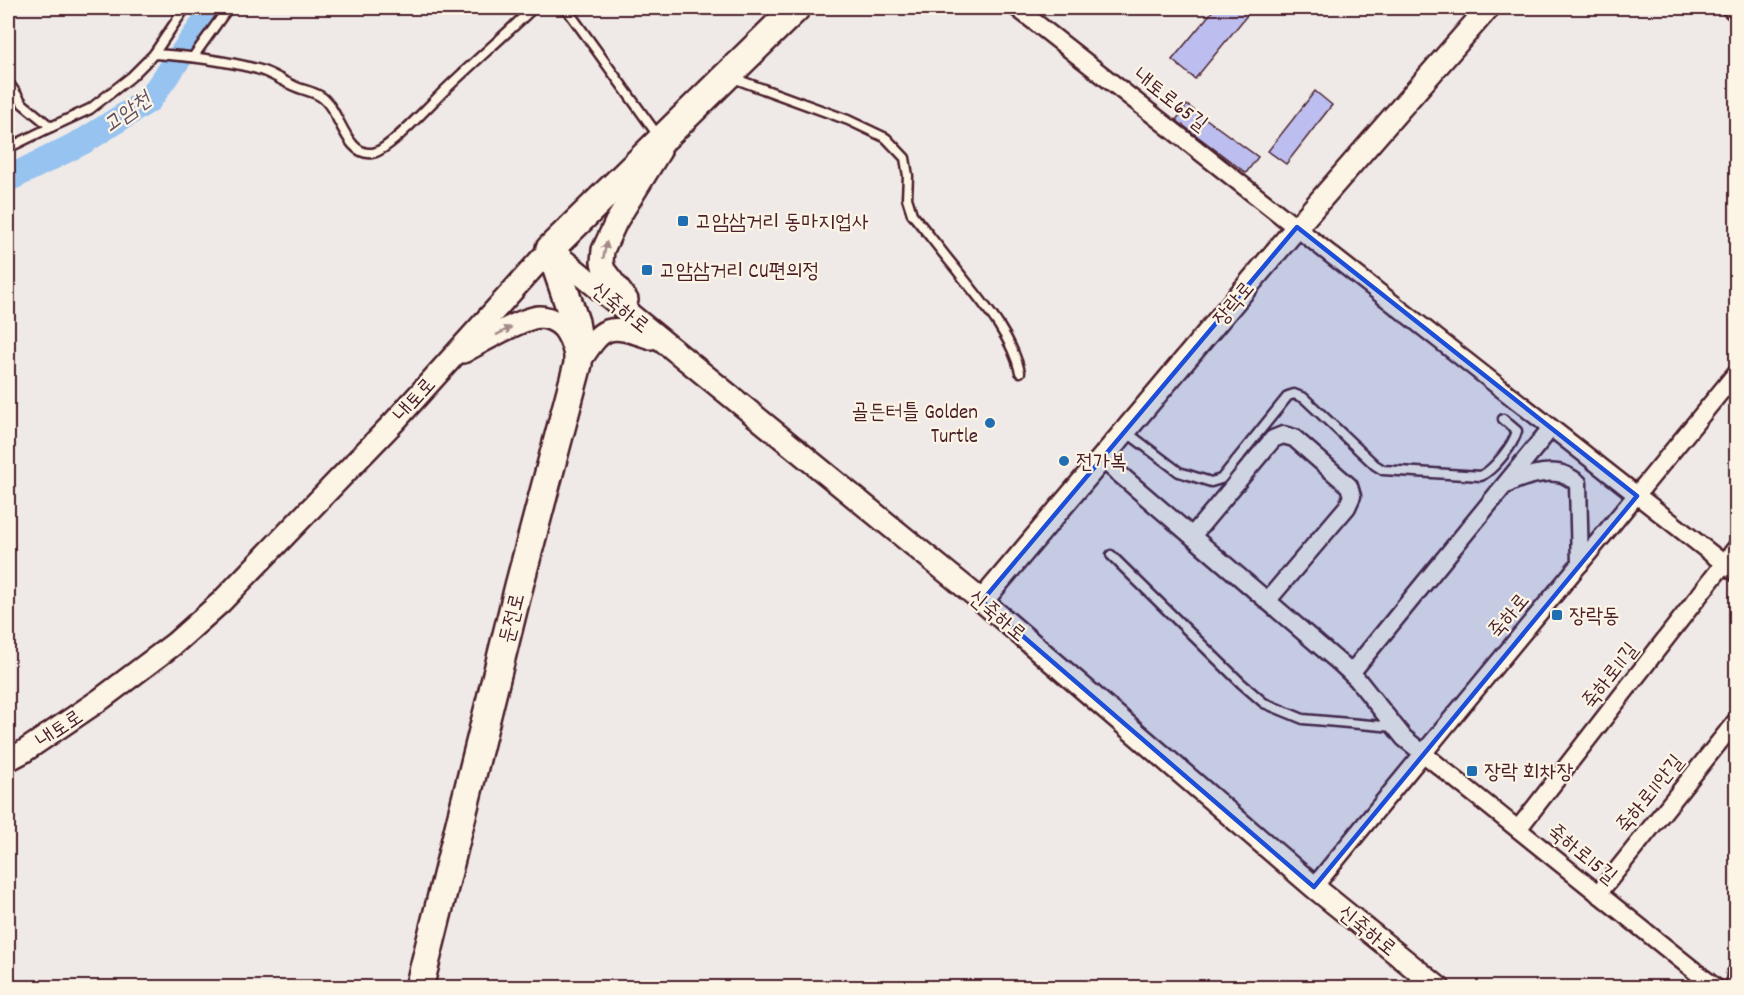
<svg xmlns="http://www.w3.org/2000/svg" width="1744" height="995" font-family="Dekko,'Poor Story',sans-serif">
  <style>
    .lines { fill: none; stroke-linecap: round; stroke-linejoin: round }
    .river { stroke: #96c3f0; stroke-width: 26 }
    .building { fill: #bcbef0; stroke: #4a1f2b; stroke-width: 1.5 }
    .service-casing { stroke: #4a1f2b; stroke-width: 13 }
    .minor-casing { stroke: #4a1f2b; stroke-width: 21 }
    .tertiary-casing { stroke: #4a1f2b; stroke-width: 26 }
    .primary-casing { stroke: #4a1f2b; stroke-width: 32 }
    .service { stroke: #fcf5e5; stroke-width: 8 }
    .minor { stroke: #fcf5e5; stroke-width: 16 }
    .tertiary { stroke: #fcf5e5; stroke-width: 21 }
    .primary { stroke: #fcf5e5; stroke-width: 27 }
    .oneway { fill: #a38a88 }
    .marked { fill: #1d4ed8; fill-opacity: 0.2; stroke: #1d4ed8; stroke-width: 4.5; stroke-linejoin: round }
    .poi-dot { fill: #1f6fb2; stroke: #fcf5e5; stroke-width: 2 }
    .labels { text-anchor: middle; stroke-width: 4.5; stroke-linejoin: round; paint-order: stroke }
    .street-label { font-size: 21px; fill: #4a1f2b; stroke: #fcf5e5 }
    .poi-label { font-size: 21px; fill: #4a1f2b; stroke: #fcf5e5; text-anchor: start }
    .water-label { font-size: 22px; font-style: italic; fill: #615066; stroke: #fcf5e5 }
  </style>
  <rect width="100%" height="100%" fill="#efeae7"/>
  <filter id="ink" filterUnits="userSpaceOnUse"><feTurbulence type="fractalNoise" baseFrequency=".0167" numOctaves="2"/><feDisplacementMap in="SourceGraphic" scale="12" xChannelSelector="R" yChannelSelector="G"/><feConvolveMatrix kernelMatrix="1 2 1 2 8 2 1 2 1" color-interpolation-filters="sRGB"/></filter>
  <g filter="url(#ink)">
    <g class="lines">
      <polyline class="river" points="8,179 84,141 149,100 215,8"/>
    </g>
    <g class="building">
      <polygon points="1215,8 1253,8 1195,79 1172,60"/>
      <polygon points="1315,91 1332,105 1286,164 1268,151"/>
      <polygon points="1187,105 1258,157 1246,173 1176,120"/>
    </g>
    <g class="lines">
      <g class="service-casing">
        <g id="service">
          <polyline points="566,8 659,137"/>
          <path d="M 154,54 C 188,56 223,60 257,69 C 270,72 282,81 294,86 C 302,90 312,91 320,96 C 340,108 345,156 372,153 C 388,152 433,101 447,88 C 475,61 505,35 533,8"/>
          <polyline points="193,57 228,8"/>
          <path d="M 733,78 L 848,120 L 886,138 L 905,158 L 908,176 L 907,198 L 912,214 C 927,232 941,251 956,269 C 980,300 1011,333 1020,372"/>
          <polyline points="8,82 23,104 51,127 90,109 131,77 154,54 185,8"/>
          <polyline points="8,148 51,127"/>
          <path d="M 1125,431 L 1179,472 L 1211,482 L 1221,479 L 1288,396 L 1294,394 L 1304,398 L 1375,465 L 1383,470 L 1481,476 C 1494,469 1513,446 1517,431 L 1503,419"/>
          <polyline points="1111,555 1241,683 1264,703 1303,719 1394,727"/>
        </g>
      </g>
      <g class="minor-casing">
        <g id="minor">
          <polyline points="1017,8 1736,573"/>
          <polyline points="1730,8 1736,13"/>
          <polyline points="1102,459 1341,664 1357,679 1404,738 1716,988"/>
          <path d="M 1506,485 C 1520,477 1549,468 1565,475 C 1569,477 1574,480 1578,483 L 1580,564"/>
          <polyline points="1192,536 1273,439 1283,435 1294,438 1349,486 1352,496 1347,507 1267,601"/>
          <polyline points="1351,673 1551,428"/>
          <polyline points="1518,829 1736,548"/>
          <path d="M 1314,887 C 1454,714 1597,545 1736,373"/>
          <polyline points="1598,894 1736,721"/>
          <polyline points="1734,988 1736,974"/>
        </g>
      </g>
      <g class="tertiary-casing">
        <g id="tertiary">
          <polyline points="627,300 604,270 602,262 603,250 616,222 660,151"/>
          <path d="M 463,352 C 480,343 522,318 539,317 C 548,317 559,322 564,329 C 572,339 574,352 578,364 C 603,325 607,323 651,338"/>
          <polyline points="982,601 1297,227 1488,8"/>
          <polyline points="8,760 23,752 101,699 174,644 221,602 395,421 550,249 982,601 1314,887 1439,988"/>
        </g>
      </g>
      <g class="primary-casing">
        <polyline id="primary" points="419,988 519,586 578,364 578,340 575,322 550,249 796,8"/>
      </g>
      <use href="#service" class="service"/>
      <use href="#minor" class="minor"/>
      <use href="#tertiary" class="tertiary"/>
      <use href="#primary" class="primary"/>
    </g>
    <defs><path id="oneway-solid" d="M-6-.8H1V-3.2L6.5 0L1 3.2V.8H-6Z" transform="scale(1.5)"/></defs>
    <g class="oneway">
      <use href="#oneway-solid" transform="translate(605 250) rotate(-78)"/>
      <use href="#oneway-solid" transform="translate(504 331) rotate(-27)"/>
    </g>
  </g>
  <path class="marked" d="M 1297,227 L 1637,496 L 1314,887 L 982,601 Z"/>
  <g class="poi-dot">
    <rect x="677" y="215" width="12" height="12" rx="3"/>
    <rect x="641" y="264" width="12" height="12" rx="3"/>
    <circle cx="990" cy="423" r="6"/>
    <circle cx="1064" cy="461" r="6"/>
    <rect x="1551" y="609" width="12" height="12" rx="3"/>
    <rect x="1466" y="765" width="12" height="12" rx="3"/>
  </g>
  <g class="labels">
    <g class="street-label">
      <text transform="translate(1171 99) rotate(38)" y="7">내토로65길</text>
      <text transform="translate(1233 303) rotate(-50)" y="7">장락로</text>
      <text transform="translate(621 307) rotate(39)" y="7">신죽하로</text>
      <text transform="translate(414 399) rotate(-48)" y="7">내토로</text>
      <text transform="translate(998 615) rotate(40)" y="7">신죽하로</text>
      <text transform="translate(1508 615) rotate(-50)" y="7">죽하로</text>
      <text transform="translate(511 618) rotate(-76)" y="7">둔전로</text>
      <text transform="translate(1609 675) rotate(-52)" y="7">죽하로11길</text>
      <text transform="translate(59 728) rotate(-34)" y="7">내토로</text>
      <text transform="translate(1649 793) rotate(-51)" y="7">죽하로11안길</text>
      <text transform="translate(1583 853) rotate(39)" y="7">죽하로15길</text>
      <text transform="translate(1368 930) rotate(39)" y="7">신죽하로</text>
    </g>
    <g class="poi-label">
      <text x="695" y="228">고암삼거리 동마지업사</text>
      <text x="659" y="277">고암삼거리 CU편의정</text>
      <text x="978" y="418" text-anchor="end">골든터틀 Golden<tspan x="978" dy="24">Turtle</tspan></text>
      <text x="1076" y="468">전가복</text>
      <text x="1569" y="622">장락동</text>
      <text x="1484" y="778">장락 회차장</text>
    </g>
    <g class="water-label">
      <text transform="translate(126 111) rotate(-36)" y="8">고암천</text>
    </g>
  </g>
  <rect width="1744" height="995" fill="none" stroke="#fcf5e5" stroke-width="30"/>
  <rect x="15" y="15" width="1714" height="965" fill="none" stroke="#4a1f2b" stroke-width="2" filter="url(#ink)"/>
</svg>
